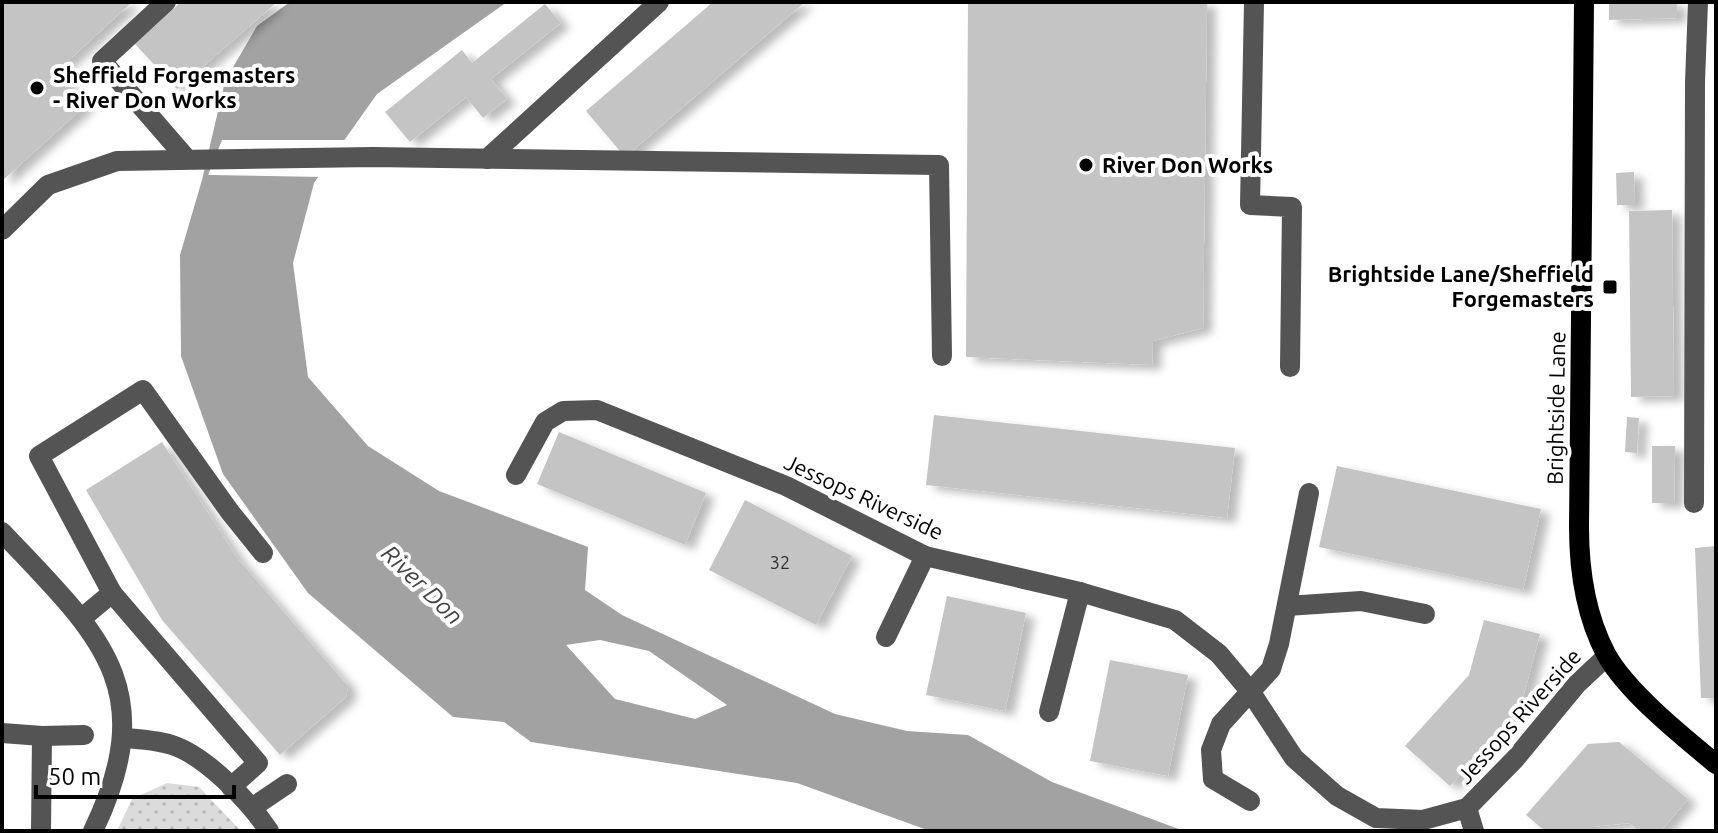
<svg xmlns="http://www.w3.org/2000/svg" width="1718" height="833" font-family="Ubuntu,sans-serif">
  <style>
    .grass { fill: url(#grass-dots) }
    .water { fill: #a2a2a2; fill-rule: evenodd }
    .pier { fill: #fff }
    .building { fill: #c4c4c4; filter: url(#shadow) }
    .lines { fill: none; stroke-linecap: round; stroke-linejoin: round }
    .minor { stroke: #545454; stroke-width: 20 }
    .major { stroke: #000; stroke-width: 20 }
    .poi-dot { fill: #000; stroke: #fff; stroke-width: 3 }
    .labels { text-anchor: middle; stroke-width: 8; stroke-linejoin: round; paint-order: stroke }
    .number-label { font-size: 18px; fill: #313131 }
    .poi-label { font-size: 22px; font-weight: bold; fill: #000; stroke: #fff; text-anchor: start }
    .street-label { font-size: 22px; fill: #000; stroke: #fff }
    .water-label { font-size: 24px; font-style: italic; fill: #434343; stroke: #fff }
  </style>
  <defs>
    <pattern id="grass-dots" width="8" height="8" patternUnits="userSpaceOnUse" patternTransform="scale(2)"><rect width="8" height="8" fill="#dbdbdb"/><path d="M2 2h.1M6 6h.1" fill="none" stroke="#bababa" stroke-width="1.8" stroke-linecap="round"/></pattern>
    <filter id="shadow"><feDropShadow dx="9" dy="5" stdDeviation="4" flood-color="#0004"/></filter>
  </defs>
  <rect width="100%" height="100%" fill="#fff"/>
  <polygon class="grass" points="167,783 199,787 241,831 117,831 132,799"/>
  <path class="water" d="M 290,2 L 507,2 L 377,94 L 314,183 L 293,263 L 308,377 L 368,446 L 439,491 L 588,547 L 585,590 L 622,615 L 835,714 L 907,731 L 968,735 L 1052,782 L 1184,831 L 930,831 L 797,783 L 531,742 L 504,722 L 453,717 L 308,593 L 223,474 L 181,356 L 180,255 L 202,180 L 225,81 L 257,26 ZM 600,640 L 649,651 L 727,705 L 695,719 L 615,699 L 566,645 Z"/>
  <polygon class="pier" points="222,140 349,140 323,177 208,175"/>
  <g class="building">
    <polygon points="2,2 132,2 57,71 86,105 2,181"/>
    <polygon points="181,2 277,2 177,89 135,44"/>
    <polygon points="713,2 805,2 625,157 586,111"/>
    <polygon points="968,2 1207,2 1203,328 1153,341 1152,365 966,357"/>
    <polygon points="1609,2 1677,2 1677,18 1609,20"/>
    <polygon points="545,4 561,23 491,79 507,99 483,118 466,97 410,142 385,112 462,50 472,63"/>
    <polygon points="1634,172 1635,205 1617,205 1616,173"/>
    <polygon points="1672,210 1674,396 1631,397 1629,211"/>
    <polygon points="934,415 1235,448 1227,518 926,485"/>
    <polygon points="1627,417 1639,418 1637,453 1625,452"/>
    <polygon points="559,432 706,493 685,545 537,484"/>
    <polygon points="162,442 238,559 348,686 346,697 280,755 162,620 86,490"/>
    <polygon points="1652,446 1675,446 1674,503 1652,503"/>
    <polygon points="1337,466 1541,509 1523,590 1319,547"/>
    <polygon points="745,500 852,556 816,625 709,570"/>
    <polygon points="1716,546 1716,698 1701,698 1695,548"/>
    <polygon points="947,596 1026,613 1005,711 926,695"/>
    <polygon points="1484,620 1540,634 1520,709 1450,786 1405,746 1469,675"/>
    <polygon points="1110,660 1188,675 1168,776 1090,761"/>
    <polygon points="1619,742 1688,799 1661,831 1639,831 1629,823 1591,827 1588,831 1545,831 1526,815 1588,744"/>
  </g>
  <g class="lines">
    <g class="minor">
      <polyline points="166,2 102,61 187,159"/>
      <polyline points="1254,2 1250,205 1292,207 1290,367"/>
      <polyline points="487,159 659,2"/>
      <polyline points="2,230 48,185 117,161 373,157 939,165 942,356"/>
      <polyline points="516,475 545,422 563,411 597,410 786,486 925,556 1080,592 1175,620 1219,654 1250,691 1294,758 1337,796 1376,818 1423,820 1467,808 1515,759 1577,684 1607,656"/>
      <polyline points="1694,503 1695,82 1698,2"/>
      <path d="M 2,532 C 97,633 163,686 93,831"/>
      <polyline points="112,593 258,763 231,787"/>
      <polyline points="1287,606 1361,601 1425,614"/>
      <polyline points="82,618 112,593 39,456 143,390 230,512 263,553"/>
      <polyline points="886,637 925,556"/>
      <polyline points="1049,712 1080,592"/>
      <polyline points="2,733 42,736 84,735"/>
      <path d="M 123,738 C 139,739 156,740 172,745 C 206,756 250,802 269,831"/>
      <polyline points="1250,801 1213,779 1211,750 1221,724 1271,669 1279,644 1309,493"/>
      <polyline points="253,807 287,784"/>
      <polyline points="1467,808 1474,831"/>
      <polyline points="41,831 42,736"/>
    </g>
    <path class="major" d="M 1584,2 L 1579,527 C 1579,570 1586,616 1606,654 C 1626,691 1683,737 1716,764"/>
  </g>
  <g class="poi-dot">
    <circle cx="37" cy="88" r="8"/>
    <circle cx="1086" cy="165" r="8"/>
    <rect x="1602" y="279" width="16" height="16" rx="4"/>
  </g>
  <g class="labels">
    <g class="number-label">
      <text x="780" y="569">32</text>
    </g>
    <g class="poi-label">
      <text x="53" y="83">Sheffield Forgemasters<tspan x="53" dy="25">- River Don Works</tspan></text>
      <text x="1102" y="173">River Don Works</text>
      <text x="1594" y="282" text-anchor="end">Brightside Lane/Sheffield<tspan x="1594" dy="25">Forgemasters</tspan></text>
    </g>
    <g class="street-label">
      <text transform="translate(1556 408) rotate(-89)" y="8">Brightside Lane</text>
      <text transform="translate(864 497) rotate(25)" y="8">Jessops Riverside</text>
      <text transform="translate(1519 716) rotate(-48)" y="8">Jessops Riverside</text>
    </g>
    <g class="water-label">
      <text transform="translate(422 585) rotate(44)" y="8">River Don</text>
    </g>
  </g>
  <rect width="1718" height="833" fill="none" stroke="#000000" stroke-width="8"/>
  <path d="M36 785v12h198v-12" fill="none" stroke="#000000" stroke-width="4"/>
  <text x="48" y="785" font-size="24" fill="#000000" stroke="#ffffff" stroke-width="6" paint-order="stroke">50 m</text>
</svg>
